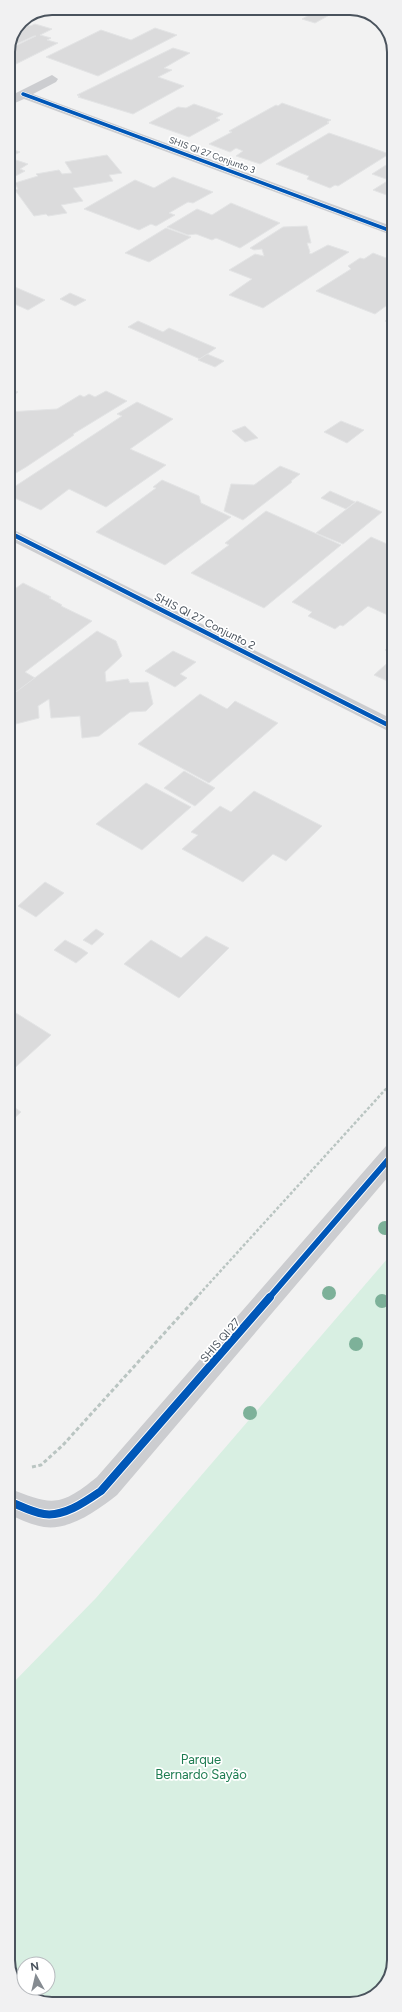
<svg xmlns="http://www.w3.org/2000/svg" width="402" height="2012" font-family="Figtree,sans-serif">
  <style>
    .green { fill: #d8efe2; fill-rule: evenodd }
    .building { fill: #dbdbdc; stroke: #e3e4e5 }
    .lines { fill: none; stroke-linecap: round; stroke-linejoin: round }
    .path-far1 { stroke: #bac5c2; stroke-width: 2.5; stroke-dasharray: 3 2; stroke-linecap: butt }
    .path { stroke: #bac5c2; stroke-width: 3; stroke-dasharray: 4 2.5; stroke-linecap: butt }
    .minor { fill: #cccdd0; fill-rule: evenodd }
    .cycleway-far3-casing { stroke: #fff; stroke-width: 5 }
    .cycleway-far2-casing { stroke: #fff; stroke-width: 6 }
    .cycleway-far1-casing { stroke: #fff; stroke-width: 8 }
    .cycleway-casing { stroke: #fff; stroke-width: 10 }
    .cycleway-far3 { stroke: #0057b8; stroke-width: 3.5 }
    .cycleway-far2 { stroke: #0057b8; stroke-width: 4.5 }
    .cycleway-far1 { stroke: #0057b8; stroke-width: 6 }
    .cycleway { stroke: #0057b8; stroke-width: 8 }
    .tree { fill: #7db199 }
    .labels { text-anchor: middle; stroke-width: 3.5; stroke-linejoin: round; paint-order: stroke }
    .far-street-label { font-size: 9px; fill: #4a535d; stroke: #fff }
    .street-label { font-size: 11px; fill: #4a535d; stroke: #fff }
    .near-park-label { font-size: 13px; fill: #1d7c51; stroke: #fff }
    .rim { fill: none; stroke: #4a535d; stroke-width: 2 }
  </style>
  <rect width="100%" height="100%" fill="#f2f2f2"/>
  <path class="green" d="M 394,1251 L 394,1960 L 383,1989 L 356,2004 L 47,2004 L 21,1991 L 8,1966 L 8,1688 L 96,1598 ZM 24,1964 L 48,1964 L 48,1988 L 24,1988 Z"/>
  <g class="building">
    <polygon points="327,8 342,8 315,23 302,19 318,10 322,11"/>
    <polygon points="20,23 30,26 35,24 52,29 40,35 51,38 47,40 58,43 8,68 9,49 36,36 34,36 10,47"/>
    <polygon points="155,28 177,35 98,76 46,57 101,30 131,40"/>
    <polygon points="173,48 190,53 164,68 172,70 158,77 184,86 133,114 78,97 80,96 77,95"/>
    <polygon points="282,103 331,120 327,122 329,123 260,164 236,156 243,151 236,148 230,152 209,144 232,132 229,131 276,105 278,106"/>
    <polygon points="194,104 223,114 216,118 220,120 189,137 149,123 178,107 186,108"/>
    <polygon points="329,133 367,146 389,154 338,186 335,185 330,188 307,179 309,176 276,164"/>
    <polygon points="8,148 20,152 8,158"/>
    <polygon points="107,155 122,173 109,175 113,181 73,188 83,201 61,205 67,213 48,216 46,214 34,216 15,190 18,189 15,183 38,176 36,174 59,170 62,174 72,173 65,162"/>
    <polygon points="16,160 28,164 20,169 25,171 8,180 8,164"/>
    <polygon points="394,160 394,196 392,197 373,190 389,180 372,174"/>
    <polygon points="173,177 213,192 193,203 188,202 169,213 175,215 156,226 151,224 139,230 84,209 135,180 154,188"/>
    <polygon points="231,203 280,223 240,248 216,238 212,240 196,234 188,235 167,227 197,209 212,215"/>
    <polygon points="307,226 311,243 307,243 310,252 309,253 311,254 328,245 349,252 263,308 229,295 252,279 229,270 255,254 264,256 262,249 254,250 250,248 283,227"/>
    <polygon points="166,228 191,237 149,262 125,253"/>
    <polygon points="373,253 394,261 394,300 375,314 316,291 351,269 348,266 360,258 364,259"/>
    <polygon points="8,284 45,300 28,310 8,301"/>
    <polygon points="70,293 86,300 75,306 60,299"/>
    <polygon points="394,315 394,324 385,321"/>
    <polygon points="138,321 163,332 169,328 216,348 200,359 128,327"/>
    <polygon points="207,354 224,361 215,367 198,360"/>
    <polygon points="8,388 18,392 8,399"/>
    <polygon points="106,391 127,401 73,434 74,435 26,467 11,476 8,475 8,412 57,409 80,395 84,397 89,394 95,397"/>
    <polygon points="137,402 173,419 130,449 166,465 106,507 69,489 41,510 8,495 8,491 122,416 117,414"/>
    <polygon points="341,421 361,429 364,430 347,443 324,432"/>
    <polygon points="245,426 258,438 245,442 232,431"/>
    <polygon points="280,466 300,474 291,481 292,482 243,520 224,511 231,484 254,485"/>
    <polygon points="162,480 199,496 201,503 231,517 165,565 96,532 156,488 153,487"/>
    <polygon points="330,491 355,502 346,509 321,498"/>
    <polygon points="357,501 382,512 343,544 316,533"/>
    <polygon points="266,511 341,545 264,608 191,573 229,545 225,543"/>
    <polygon points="371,537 394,547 394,618 368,606 343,626 340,625 335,629 308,616 312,612 292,602"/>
    <polygon points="23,583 51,597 49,598 62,605 61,606 92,621 25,672 35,678 8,698 8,594"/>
    <polygon points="97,631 116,641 122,656 105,672 106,682 128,679 130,683 148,682 153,704 146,711 130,712 99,736 82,738 80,716 51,718 49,699 38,706 39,718 8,726 8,698"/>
    <polygon points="394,642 394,654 385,650"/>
    <polygon points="173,651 196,662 180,674 187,678 175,687 145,671"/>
    <polygon points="394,657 394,684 374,675"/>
    <polygon points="200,694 227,709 235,701 278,723 209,783 138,744"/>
    <polygon points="184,771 215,788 195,806 164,788"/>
    <polygon points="146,783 191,807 142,850 96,824"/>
    <polygon points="254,791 322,826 286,861 273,854 243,882 182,849 198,835 191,832 220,806 231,812"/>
    <polygon points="45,882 64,893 36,917 18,906"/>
    <polygon points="96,929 104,934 92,945 83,940"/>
    <polygon points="206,936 229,948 179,998 124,964 151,940 181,958"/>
    <polygon points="65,940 82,949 88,953 76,963 54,950"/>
    <polygon points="8,1008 51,1035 8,1074"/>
    <polygon points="8,1103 21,1112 8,1124"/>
  </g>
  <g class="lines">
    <polyline class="path-far1" points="196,1298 394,1080"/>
    <polyline class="path" points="32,1467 41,1465 63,1445 197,1297"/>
    <g class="minor">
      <polygon points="52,75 58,79 56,82 33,94 394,227 394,236 24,99 8,106 8,97"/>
      <polygon points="8,527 394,720 394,734 8,539"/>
      <path d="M 394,1143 L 394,1170 L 117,1495 C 98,1510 69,1531 44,1527 C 32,1525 19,1519 8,1514 L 8,1488 C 52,1505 59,1508 97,1477 L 386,1146 Z"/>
    </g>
    <g class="cycleway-far3-casing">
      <polyline id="cycleway-far3" points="23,94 394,232"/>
    </g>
    <g class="cycleway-far2-casing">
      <polyline id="cycleway-far2" points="8,532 394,728"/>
    </g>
    <g class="cycleway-far1-casing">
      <polyline id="cycleway-far1" points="269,1298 394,1153"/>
    </g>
    <g class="cycleway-casing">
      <path id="cycleway" d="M 8,1501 C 19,1505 31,1512 44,1514 C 64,1517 85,1502 101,1491 L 270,1297"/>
    </g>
    <use href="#cycleway-far3" class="cycleway-far3"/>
    <use href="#cycleway-far2" class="cycleway-far2"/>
    <use href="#cycleway-far1" class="cycleway-far1"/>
    <use href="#cycleway" class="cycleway"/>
  </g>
  <g class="tree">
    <circle cx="385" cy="1228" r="7"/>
    <circle cx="329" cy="1293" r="7"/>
    <circle cx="382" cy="1301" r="7"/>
    <circle cx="356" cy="1344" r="7"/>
    <circle cx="250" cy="1413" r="7"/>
  </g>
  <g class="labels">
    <g class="far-street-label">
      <text transform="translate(212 155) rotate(20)" y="3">SHIS QI 27 Conjunto 3</text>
    </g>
    <g class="street-label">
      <text transform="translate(205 621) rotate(27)" y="4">SHIS QI 27 Conjunto 2</text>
      <text transform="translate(220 1340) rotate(-49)" y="4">SHIS QI 27</text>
    </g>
    <g class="near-park-label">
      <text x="201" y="1764">Parque<tspan x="201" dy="15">Bernardo Sayão</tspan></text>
    </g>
  </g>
  <path d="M0 0H402V2012H0ZM52 15H350A37 37 0 0 1 387 52V1960A37 37 0 0 1 350 1997H52A37 37 0 0 1 15 1960V52A37 37 0 0 1 52 15Z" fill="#f1f1f2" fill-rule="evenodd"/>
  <path class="rim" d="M52 15H350A37 37 0 0 1 387 52V1960A37 37 0 0 1 350 1997H52A37 37 0 0 1 15 1960V52A37 37 0 0 1 52 15Z"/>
  <g transform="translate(36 1976) rotate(352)"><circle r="19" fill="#ffffff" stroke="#b7babe"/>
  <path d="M0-3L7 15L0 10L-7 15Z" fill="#858b91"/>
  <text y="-6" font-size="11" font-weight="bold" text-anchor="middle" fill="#4a535d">N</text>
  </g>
</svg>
